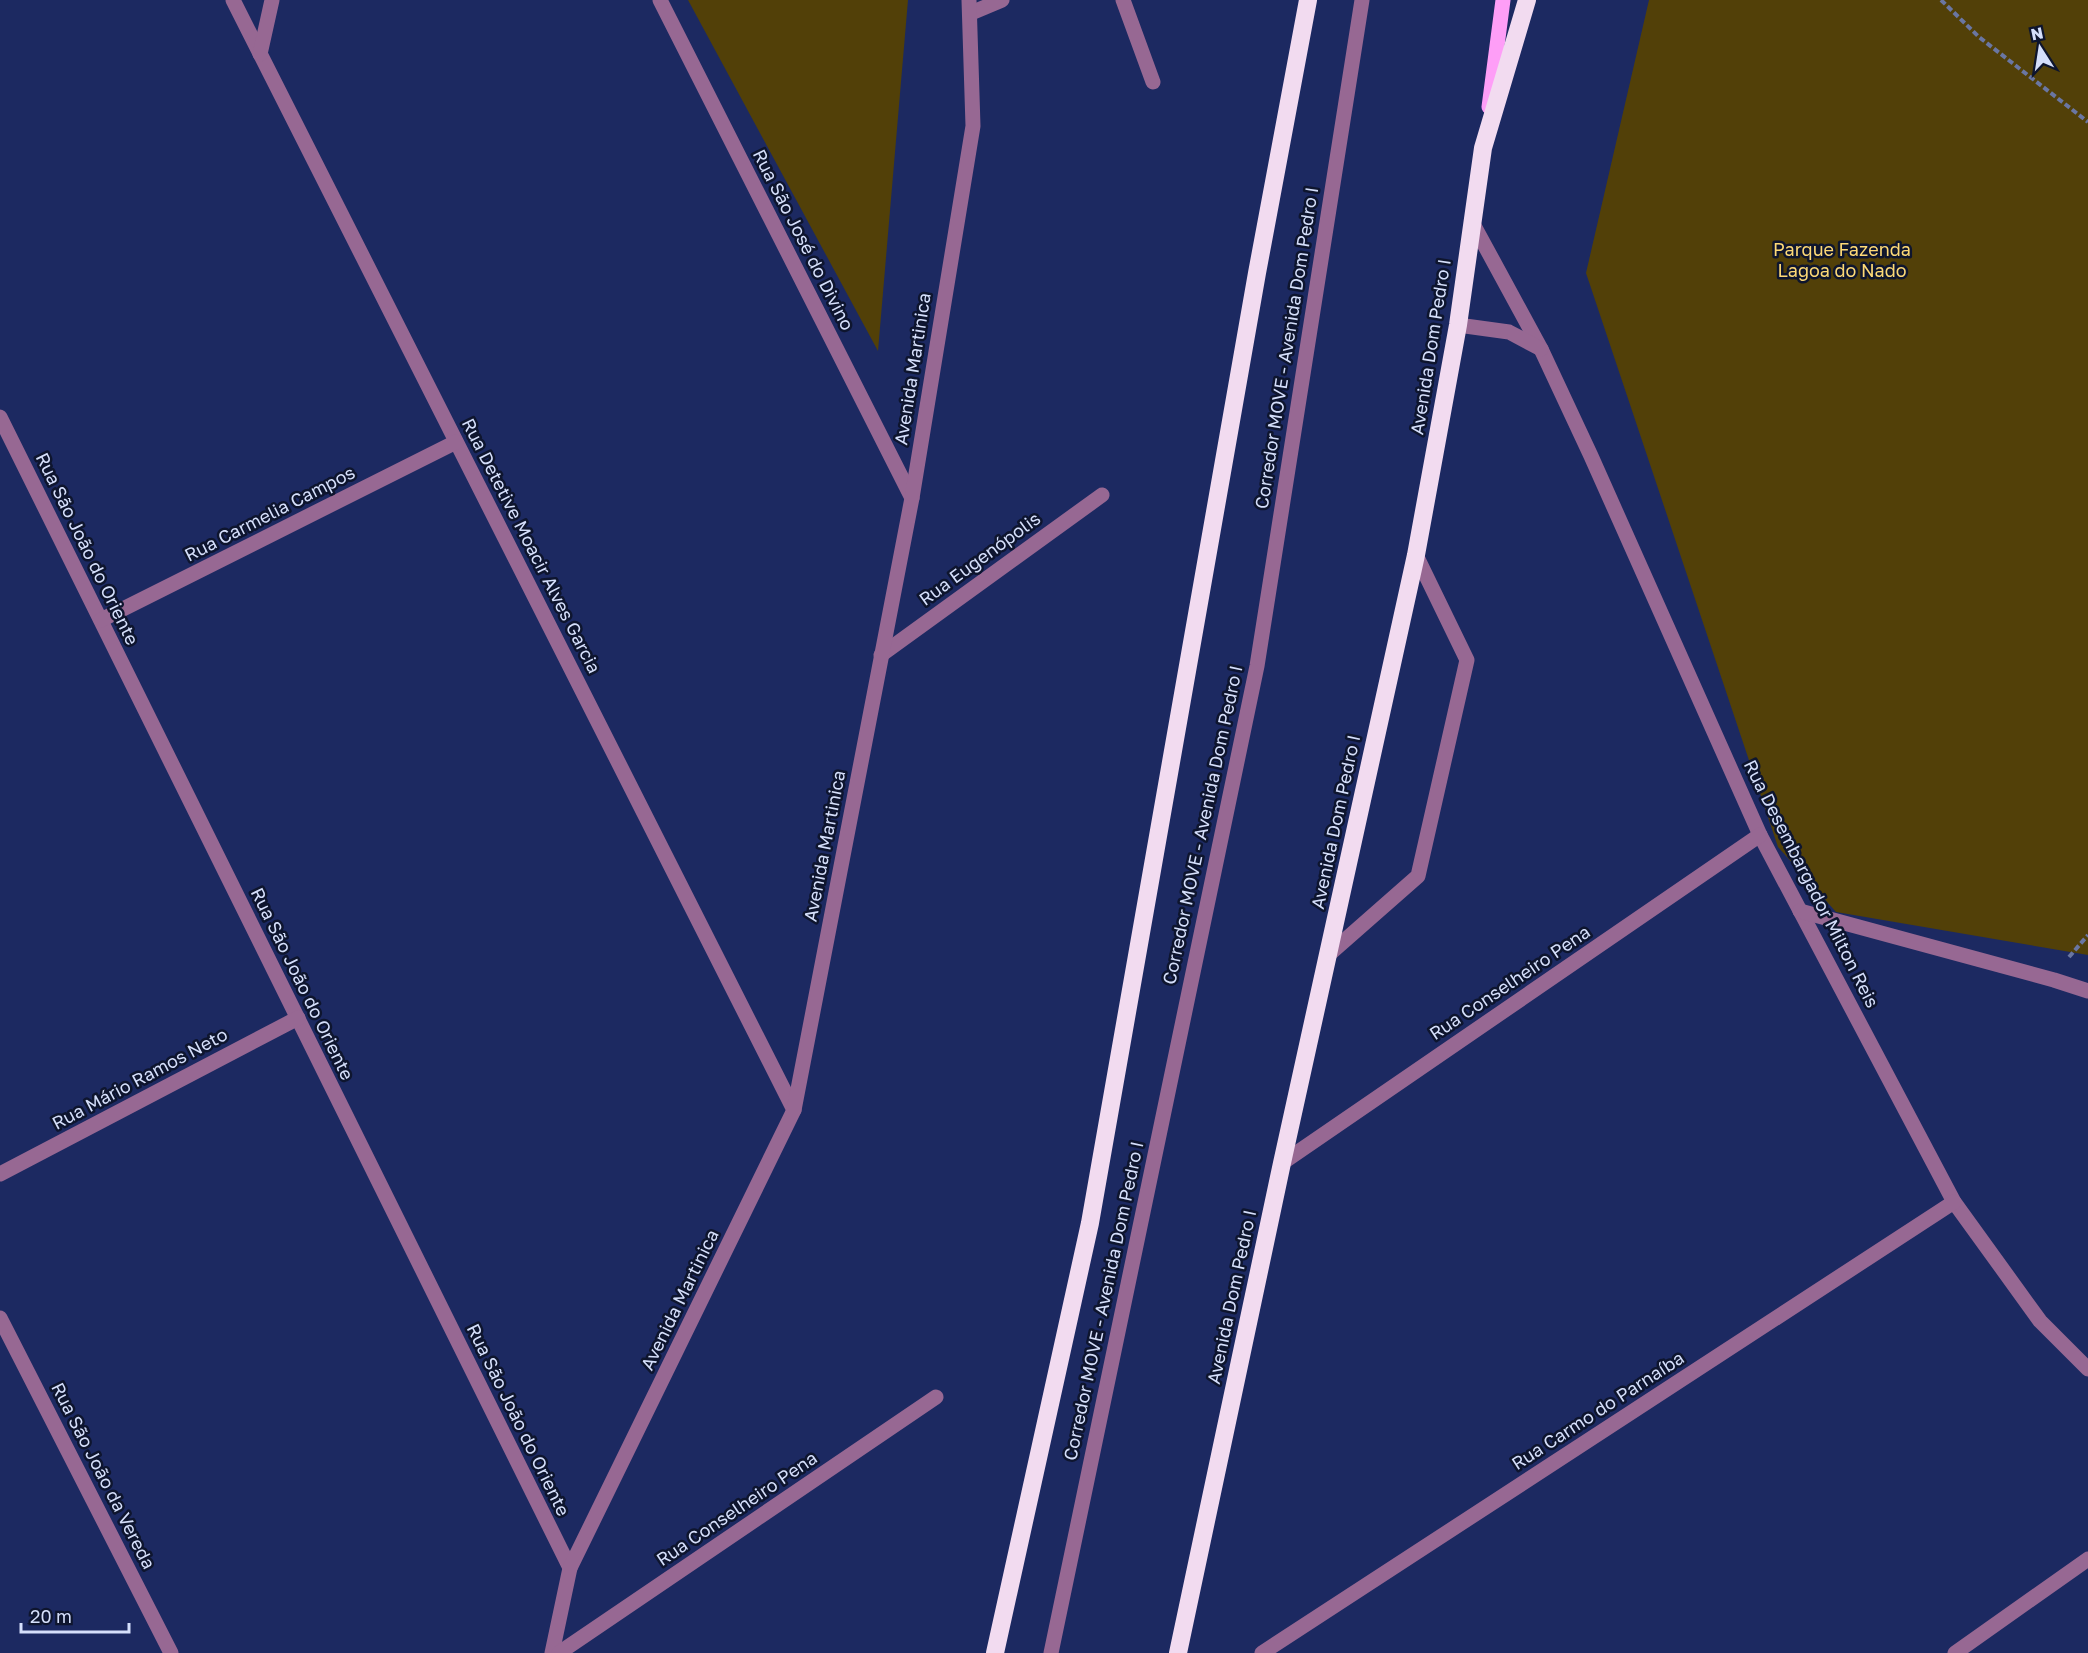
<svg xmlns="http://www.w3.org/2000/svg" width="2088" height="1653" font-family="'Golos Text',sans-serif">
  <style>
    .green { fill: #524008 }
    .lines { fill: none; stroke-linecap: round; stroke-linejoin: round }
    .path { stroke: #6a76a2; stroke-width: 4; stroke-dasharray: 6 3; stroke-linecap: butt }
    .minor { stroke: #976893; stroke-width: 15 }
    .major { stroke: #fe9ef7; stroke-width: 15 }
    .highway { stroke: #f2dbf0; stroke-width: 18 }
    .labels { text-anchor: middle; stroke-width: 5; stroke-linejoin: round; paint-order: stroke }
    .street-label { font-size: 18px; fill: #d5dffb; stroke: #0e152e }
    .park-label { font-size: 18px; fill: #fdd976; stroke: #0e152e }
  </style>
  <rect width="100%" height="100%" fill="#1c2961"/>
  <g class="green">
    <polygon points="688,0 908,0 878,351"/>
    <polygon points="1649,0 2088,0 2088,955 1836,912 1778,847 1586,273"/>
  </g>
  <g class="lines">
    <g class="path">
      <polyline points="1941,0 1979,37 2088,122"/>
      <polyline points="2069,957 2088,935"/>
    </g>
    <g class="minor">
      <polyline points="233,0 794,1110"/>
      <polyline points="660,0 912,498"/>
      <polyline points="1123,0 1153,82"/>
      <polyline points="971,13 1002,0"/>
      <polyline points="260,54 272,0"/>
      <polyline points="1472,222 1541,349 1591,456 1760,835 1954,1202 2040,1321 2088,1369"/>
      <polyline points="1458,325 1509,332 1541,349"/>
      <polyline points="0,417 570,1568"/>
      <polyline points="101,620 456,442"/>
      <polyline points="881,655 1102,495"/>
      <polyline points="1800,911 2054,980 2088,991"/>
      <polyline points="1327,956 1418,876 1467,660 1416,555"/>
      <polyline points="1282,1163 1760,835"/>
      <polyline points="0,1174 298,1018"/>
      <polyline points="0,1318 171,1653"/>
      <polyline points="552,1653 570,1568 794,1110 912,498 973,126 969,0"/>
      <polyline points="559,1653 936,1397"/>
      <polyline points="1051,1653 1257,666 1362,0"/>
      <polyline points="1262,1653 1954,1202"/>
      <polyline points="1955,1653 2088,1559"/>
    </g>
    <polyline class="major" points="1489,107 1503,0"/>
    <g class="highway">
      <polyline points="995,1653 1090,1223 1257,273 1308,0"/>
      <polyline points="1178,1653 1282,1163 1416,555 1458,325 1483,148 1527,0"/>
    </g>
  </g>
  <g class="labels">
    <g class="street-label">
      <text transform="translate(803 240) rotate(63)" y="6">Rua São José do Divino</text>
      <text transform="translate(1431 347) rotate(-81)" y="6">Avenida Dom Pedro I</text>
      <text transform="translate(1287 348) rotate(-81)" y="6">Corredor MOVE - Avenida Dom Pedro I</text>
      <text transform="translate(913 369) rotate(-81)" y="6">Avenida Martinica</text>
      <text transform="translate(270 514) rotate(-27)" y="6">Rua Carmelia Campos</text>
      <text transform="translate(531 546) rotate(63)" y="6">Rua Detetive Moacir Alves Garcia</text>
      <text transform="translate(87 549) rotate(64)" y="6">Rua São João do Oriente</text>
      <text transform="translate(980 559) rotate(-36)" y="6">Rua Eugenópolis</text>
      <text transform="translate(1336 822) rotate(-78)" y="6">Avenida Dom Pedro I</text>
      <text transform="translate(1203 825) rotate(-78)" y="6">Corredor MOVE - Avenida Dom Pedro I</text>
      <text transform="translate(825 846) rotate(-79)" y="6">Avenida Martinica</text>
      <text transform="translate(1811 884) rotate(63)" y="6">Rua Desembargador Milton Reis</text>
      <text transform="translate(1510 983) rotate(-34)" y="6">Rua Conselheiro Pena</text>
      <text transform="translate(302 984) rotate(64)" y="6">Rua São João do Oriente</text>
      <text transform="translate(140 1079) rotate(-28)" y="6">Rua Mário Ramos Neto</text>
      <text transform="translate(1232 1297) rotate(-78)" y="6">Avenida Dom Pedro I</text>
      <text transform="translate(680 1300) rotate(-64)" y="6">Avenida Martinica</text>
      <text transform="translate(1104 1301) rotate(-78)" y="6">Corredor MOVE - Avenida Dom Pedro I</text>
      <text transform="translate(1598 1411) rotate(-33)" y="6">Rua Carmo do Parnaíba</text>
      <text transform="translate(518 1420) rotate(64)" y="6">Rua São João do Oriente</text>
      <text transform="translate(103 1476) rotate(63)" y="6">Rua São João da Vereda</text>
      <text transform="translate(737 1509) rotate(-34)" y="6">Rua Conselheiro Pena</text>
    </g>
    <g class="park-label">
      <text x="1842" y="256">Parque Fazenda<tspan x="1842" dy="21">Lagoa do Nado</tspan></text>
    </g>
  </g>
  <g transform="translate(2040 48) rotate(348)" stroke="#0e152e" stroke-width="4.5" paint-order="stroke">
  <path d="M0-4.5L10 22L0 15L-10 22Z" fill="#d5dffb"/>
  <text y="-9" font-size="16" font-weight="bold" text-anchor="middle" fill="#d5dffb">N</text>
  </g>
  <path d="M21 1623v9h108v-9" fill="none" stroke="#d5dffb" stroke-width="3"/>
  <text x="30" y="1623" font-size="18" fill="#d5dffb" stroke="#0e152e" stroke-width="4.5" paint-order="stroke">20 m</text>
</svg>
